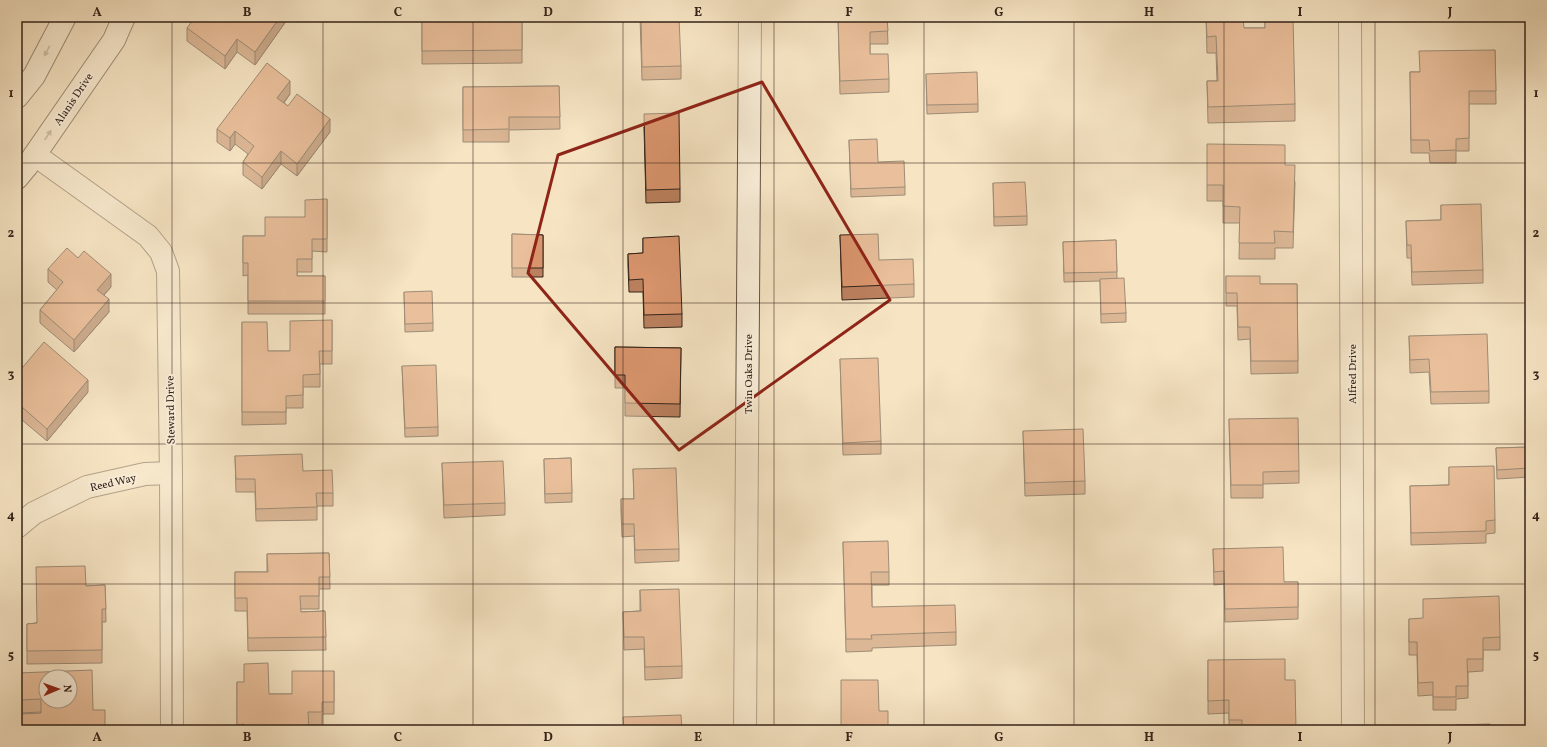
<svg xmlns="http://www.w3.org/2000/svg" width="1547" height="747" font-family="Vollkorn,serif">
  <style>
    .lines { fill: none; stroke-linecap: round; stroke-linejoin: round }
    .minor-casing { stroke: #645344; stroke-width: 24 }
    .secondary-casing { stroke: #33231a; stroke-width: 24 }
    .minor { stroke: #f9edd8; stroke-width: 22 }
    .secondary { stroke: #f9edd8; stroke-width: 22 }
    .wall { fill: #bc815f; stroke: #33231a }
    .shaded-wall { fill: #99694d; stroke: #33231a }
    .building { fill: #db966e; stroke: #33231a; fill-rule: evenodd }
    .oneway { fill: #a09282 }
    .marked { fill: none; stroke: #8f2418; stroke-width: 3; stroke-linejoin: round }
    .grid { fill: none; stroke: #33231a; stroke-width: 1; stroke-opacity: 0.55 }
    .labels { text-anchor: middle; stroke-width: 4; stroke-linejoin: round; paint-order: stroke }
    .street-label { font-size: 11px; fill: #33231a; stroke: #f9edd8 }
    .neatline { fill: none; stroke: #33231a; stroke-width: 1.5 }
    .grid-label { font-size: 13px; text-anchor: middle; font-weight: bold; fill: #33231a }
  </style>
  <rect width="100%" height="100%" fill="#f6e4c3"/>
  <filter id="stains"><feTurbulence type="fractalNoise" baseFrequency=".005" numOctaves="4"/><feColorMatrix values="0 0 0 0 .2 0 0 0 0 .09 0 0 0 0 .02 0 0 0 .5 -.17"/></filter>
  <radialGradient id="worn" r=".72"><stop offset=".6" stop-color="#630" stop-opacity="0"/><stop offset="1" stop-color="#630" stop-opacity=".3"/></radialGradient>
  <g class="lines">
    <g class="minor-casing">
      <g id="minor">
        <polyline points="1350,17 1353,730"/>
        <polyline points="35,155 148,236 161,252 168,271 171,473 172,730"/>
        <polyline points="17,527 34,513 87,487 145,474 171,473"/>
        <polyline points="745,730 750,17"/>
      </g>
    </g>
    <g class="secondary-casing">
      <g id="secondary">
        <polyline points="17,97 34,76 65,17"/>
        <polyline points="17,178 27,166 114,40 124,17"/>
      </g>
    </g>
    <use href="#minor" class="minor"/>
    <use href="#secondary" class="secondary"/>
  </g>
  <g class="wall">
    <polygon points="289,17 255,65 237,52 225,69 187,41 187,28"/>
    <polygon points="640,17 681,66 681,79 642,80"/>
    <polygon points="838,17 887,17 888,44 870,44 870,54 889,79 889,92 840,94"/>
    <polygon points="1206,17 1244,28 1265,28 1265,17 1295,104 1295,121 1208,123 1207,81 1217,81 1216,53 1207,53"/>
    <polygon points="522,18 522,63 422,64 422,19"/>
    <polygon points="1495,50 1496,104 1469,104 1469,151 1456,151 1456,163 1430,163 1429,153 1411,153 1410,72 1420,72"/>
    <polygon points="926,74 978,104 978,112 927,114"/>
    <polygon points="559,86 560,129 509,130 509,142 463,142 463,87"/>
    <polygon points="290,94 284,103 288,106 330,132 297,176 281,164 262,189 243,175 243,162 248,154 235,144 230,151 217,142 217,129"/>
    <polygon points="644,127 680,189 680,202 646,203"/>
    <polygon points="849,140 878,162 905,187 905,195 851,197"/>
    <polygon points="1285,165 1295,182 1293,248 1275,248 1275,259 1239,259 1240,223 1223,223 1223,201 1207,201 1207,185"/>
    <polygon points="993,183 1027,216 1027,225 994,226"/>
    <polygon points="327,199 327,252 312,251 312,272 297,272 297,276 325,276 325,314 248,314 248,275 243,276 243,236 265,236 305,217"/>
    <polygon points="1441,205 1483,270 1483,283 1412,285 1411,258 1407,258 1406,221 1441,220"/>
    <polygon points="512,234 543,235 543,277 512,277"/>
    <polygon points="840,235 879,260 914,284 914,297 842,300"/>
    <polygon points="643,238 682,314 682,327 644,328 643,292 629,292 628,266 628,254 643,253"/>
    <polygon points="1116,240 1117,278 1126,313 1126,322 1101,323 1100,281 1064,282 1063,242"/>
    <polygon points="48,269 111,287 104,295 109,312 74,352 40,323 40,310 57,290 48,282"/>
    <polygon points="1226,276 1260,284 1297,284 1298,373 1251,374 1250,339 1238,340 1237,306 1226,306"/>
    <polygon points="404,292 433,323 433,331 405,332"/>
    <polygon points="332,320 332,364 320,364 320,387 303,387 303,408 286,408 286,424 242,425 242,322 268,351 290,351"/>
    <polygon points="1409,336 1489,391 1489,403 1431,404 1429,372 1410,373"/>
    <polygon points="615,347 681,348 680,417 625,416 625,388 615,388"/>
    <polygon points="840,359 881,441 881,454 843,455"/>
    <polygon points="402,366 438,427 438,436 405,437"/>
    <polygon points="17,374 88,392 47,441 22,420 17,426"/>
    <polygon points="1229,419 1299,471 1299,483 1263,484 1263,498 1231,498"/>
    <polygon points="1023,431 1085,481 1085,494 1025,496"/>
    <polygon points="1530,447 1530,477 1497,479 1496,448"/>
    <polygon points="235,456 303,471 333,493 333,506 317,506 317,520 256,521 255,492 236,492"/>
    <polygon points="571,458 572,502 545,503 544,459"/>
    <polygon points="442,463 505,503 505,515 444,518"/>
    <polygon points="1449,467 1495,520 1495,533 1486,534 1486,543 1411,545 1410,486 1449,485"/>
    <polygon points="633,469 679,549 679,561 635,563 634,536 622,537 621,512 621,499 634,499"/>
    <polygon points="843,542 889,572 889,585 872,585 872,607 956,632 956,645 872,648 872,651 846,652"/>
    <polygon points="1213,549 1284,582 1298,582 1298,619 1225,622 1224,584 1214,585"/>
    <polygon points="329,553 330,589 319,589 319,609 300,609 301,612 325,611 326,650 248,651 247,611 235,611 235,572 267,572 267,554"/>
    <polygon points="105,585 106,622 102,622 102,663 27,664 27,624 36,623 86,586"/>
    <polygon points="640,590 682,666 682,678 645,680 644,649 624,650 623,612 640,611"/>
    <polygon points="1409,619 1500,637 1500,650 1483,650 1483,671 1468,672 1468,698 1456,699 1456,710 1433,710 1433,695 1418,696 1417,655 1409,655"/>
    <polygon points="1208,660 1285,680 1296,730 1229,730 1229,713 1208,714"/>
    <polygon points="334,671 334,714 322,714 322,725 309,725 309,730 237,730 237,682 269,694 292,694"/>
    <polygon points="18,673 93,710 105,730 22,730 21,714 41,713 41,712 19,713"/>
  </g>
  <g class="shaded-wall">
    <polygon points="280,17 289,17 255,65 255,52"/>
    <polygon points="237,39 237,52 225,69 225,56"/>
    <polygon points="290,81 290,94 277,111 277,98"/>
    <polygon points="330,119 330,132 297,176 297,164"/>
    <polygon points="235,131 235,144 230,151 230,138"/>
    <polygon points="281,151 281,164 262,189 262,177"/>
    <polygon points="111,274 111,287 97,302 97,290"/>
    <polygon points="109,299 109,312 74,352 74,340"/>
    <polygon points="88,380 88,392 47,441 47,429"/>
    <polygon points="22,407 22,420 17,426 17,413"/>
  </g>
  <g class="building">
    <polygon points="195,17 280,17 255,52 237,39 225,56 187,28"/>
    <polygon points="641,17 679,17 681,66 642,67"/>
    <polygon points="838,17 887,17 888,31 870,32 870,54 888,54 889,79 840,81"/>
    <polygon points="1206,17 1243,17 1244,28 1265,28 1265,17 1293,17 1295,104 1208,107 1207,81 1218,81 1216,36 1207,37"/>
    <polygon points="522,18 522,50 422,51 422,19"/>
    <polygon points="1495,50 1496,91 1469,91 1469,138 1456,139 1456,150 1430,151 1429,140 1411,140 1410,72 1420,72 1419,51"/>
    <polygon points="267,63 290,81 277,98 288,106 297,94 330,119 297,164 281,151 262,177 243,162 254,146 235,131 230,138 217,129"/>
    <polygon points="977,72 978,104 927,105 926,74"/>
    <polygon points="559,86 560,117 509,117 509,129 463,130 463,87"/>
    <polygon points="679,113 680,189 646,190 644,114"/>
    <polygon points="877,139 878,162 904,161 905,187 851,189 849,140"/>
    <polygon points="1207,144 1285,145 1285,165 1295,165 1293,232 1274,231 1275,243 1239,243 1240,207 1223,206 1223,185 1207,185"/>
    <polygon points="1025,182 1027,216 994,217 993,183"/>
    <polygon points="327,199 327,239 312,239 312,259 297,259 297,276 325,276 325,301 248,301 248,263 243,263 243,236 265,236 265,217 305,217 305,200"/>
    <polygon points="1481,204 1483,270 1412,272 1411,245 1407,245 1406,221 1441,220 1441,205"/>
    <polygon points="512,234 543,235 543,268 512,268"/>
    <polygon points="878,234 879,260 913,259 914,284 842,287 840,235"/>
    <polygon points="679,236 682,314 644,315 643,279 629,280 628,254 643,253 643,238"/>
    <polygon points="1116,240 1117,272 1064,273 1063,242"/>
    <polygon points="67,248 78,258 84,251 111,274 97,290 109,299 74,340 40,310 63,282 48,269"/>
    <polygon points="1226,276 1260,276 1260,284 1297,284 1298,361 1251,361 1250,327 1238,327 1237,293 1226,293"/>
    <polygon points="1124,278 1126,313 1101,314 1100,279"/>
    <polygon points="432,291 433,323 405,324 404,292"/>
    <polygon points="332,320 332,351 319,351 320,374 303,375 303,395 286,396 286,412 242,412 242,322 267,322 268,351 290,351 290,321"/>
    <polygon points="1487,334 1489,391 1431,392 1429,359 1410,360 1409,336"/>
    <polygon points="44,342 88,380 47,429 22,407 17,413 17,374"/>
    <polygon points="615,347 681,348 680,404 625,403 625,375 615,375"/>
    <polygon points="878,358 881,441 843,443 840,359"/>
    <polygon points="436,365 438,427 405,428 402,366"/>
    <polygon points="1298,418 1299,471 1263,472 1263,485 1231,485 1229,419"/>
    <polygon points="1083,429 1085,481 1025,483 1023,431"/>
    <polygon points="1530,447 1530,468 1497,470 1496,448"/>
    <polygon points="302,454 303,471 332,470 333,493 316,493 317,507 256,509 255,479 236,479 235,456"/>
    <polygon points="571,458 572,493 545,494 544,459"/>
    <polygon points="503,461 505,503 444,505 442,463"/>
    <polygon points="1494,466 1495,520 1486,521 1486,531 1411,533 1410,486 1449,485 1449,467"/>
    <polygon points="676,468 679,549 635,550 634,524 622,524 621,499 634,499 633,469"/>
    <polygon points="888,541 889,572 871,572 872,607 955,605 956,632 871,635 872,639 846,639 843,542"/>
    <polygon points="1283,547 1284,582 1298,582 1298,607 1225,609 1224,571 1214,572 1213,549"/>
    <polygon points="329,553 330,577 319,577 319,596 300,596 301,612 325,611 326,637 248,638 247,598 235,598 235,572 268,572 267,554"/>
    <polygon points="85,566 86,586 105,585 106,609 102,609 102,650 27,651 27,624 37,623 36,567"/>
    <polygon points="679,589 682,666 645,667 644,637 624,637 623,612 641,611 640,590"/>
    <polygon points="1499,596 1500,637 1483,638 1483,659 1467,659 1468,686 1456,686 1456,697 1433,697 1433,682 1418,683 1417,642 1409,642 1409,619 1423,618 1423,599"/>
    <polygon points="1285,659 1285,680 1295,680 1296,730 1242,730 1242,720 1229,720 1229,700 1208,701 1208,660"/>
    <polygon points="268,663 269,694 292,694 292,671 334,671 334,702 322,702 322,712 308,712 309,730 244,730 244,724 237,725 237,682 244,682 244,664"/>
    <path d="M 92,670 L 93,710 L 105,710 L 105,730 L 22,730 L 21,714 L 41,713 L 41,699 L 19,700 L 18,673 ZM 46,677 L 70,677 L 70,701 L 46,701 Z"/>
    <polygon points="841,680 878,680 879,711 888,711 888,730 841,730"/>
    <polygon points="681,715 682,730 624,730 623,717"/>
    <polygon points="1490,724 1490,730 1455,730 1455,725"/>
    <polygon points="1122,729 1148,730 1122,730"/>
  </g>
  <defs><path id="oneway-solid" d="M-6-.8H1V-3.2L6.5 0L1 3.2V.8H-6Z"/></defs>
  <g class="oneway">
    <use href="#oneway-solid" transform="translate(47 51) rotate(118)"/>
    <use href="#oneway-solid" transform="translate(48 135) rotate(-56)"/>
  </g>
  <path d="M0 0H1547V747H0ZM 762,82 L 890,300 L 679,450 L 528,273 L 558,155 Z" fill="#f6e4c3" fill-opacity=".55" fill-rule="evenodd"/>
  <path class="marked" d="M 762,82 L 890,300 L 679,450 L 528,273 L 558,155 Z"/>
  <path class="grid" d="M 172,17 L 172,730M 323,17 L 323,730M 473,17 L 473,730M 623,17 L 623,730M 774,17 L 774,730M 924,17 L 924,730M 1074,17 L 1074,730M 1224,17 L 1224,730M 1375,17 L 1375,730M 17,163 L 1530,163M 17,303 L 1530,303M 17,444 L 1530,444M 17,584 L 1530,584"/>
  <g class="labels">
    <g class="street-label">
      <text transform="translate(73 99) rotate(-56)" y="4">Alanis Drive</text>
      <text transform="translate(748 374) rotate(-90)" y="4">Twin Oaks Drive</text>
      <text transform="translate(1352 374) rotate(-90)" y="4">Alfred Drive</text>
      <text transform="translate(170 410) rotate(-91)" y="4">Steward Drive</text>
      <text transform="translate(113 482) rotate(-13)" y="4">Reed Way</text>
    </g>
  </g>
  <rect width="1547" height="747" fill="none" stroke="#f6e4c3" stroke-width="44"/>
  <g transform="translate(58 689) rotate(88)"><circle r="19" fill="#f9edd8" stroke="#aa9c8c"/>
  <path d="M0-3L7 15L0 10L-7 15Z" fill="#8f2418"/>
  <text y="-6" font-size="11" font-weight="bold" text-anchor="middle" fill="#33231a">N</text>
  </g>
  <rect x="22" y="22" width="1503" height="703" class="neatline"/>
  <g class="grid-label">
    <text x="97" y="16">A</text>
    <text x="247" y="16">B</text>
    <text x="398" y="16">C</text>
    <text x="548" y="16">D</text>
    <text x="698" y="16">E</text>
    <text x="849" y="16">F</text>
    <text x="999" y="16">G</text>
    <text x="1149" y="16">H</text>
    <text x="1300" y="16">I</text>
    <text x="1450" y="16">J</text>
    <text x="11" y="97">1</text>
    <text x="1536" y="97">1</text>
    <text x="11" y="237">2</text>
    <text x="1536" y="237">2</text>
    <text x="11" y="378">3</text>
    <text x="1536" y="378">3</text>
    <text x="11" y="519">4</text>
    <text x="1536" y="519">4</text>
    <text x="11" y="659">5</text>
    <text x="1536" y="659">5</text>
    <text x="97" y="741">A</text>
    <text x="247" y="741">B</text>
    <text x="398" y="741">C</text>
    <text x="548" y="741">D</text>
    <text x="698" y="741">E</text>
    <text x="849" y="741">F</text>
    <text x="999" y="741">G</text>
    <text x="1149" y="741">H</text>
    <text x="1300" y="741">I</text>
    <text x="1450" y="741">J</text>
  </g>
  <rect width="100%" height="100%" filter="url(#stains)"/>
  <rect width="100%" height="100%" fill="url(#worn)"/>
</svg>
